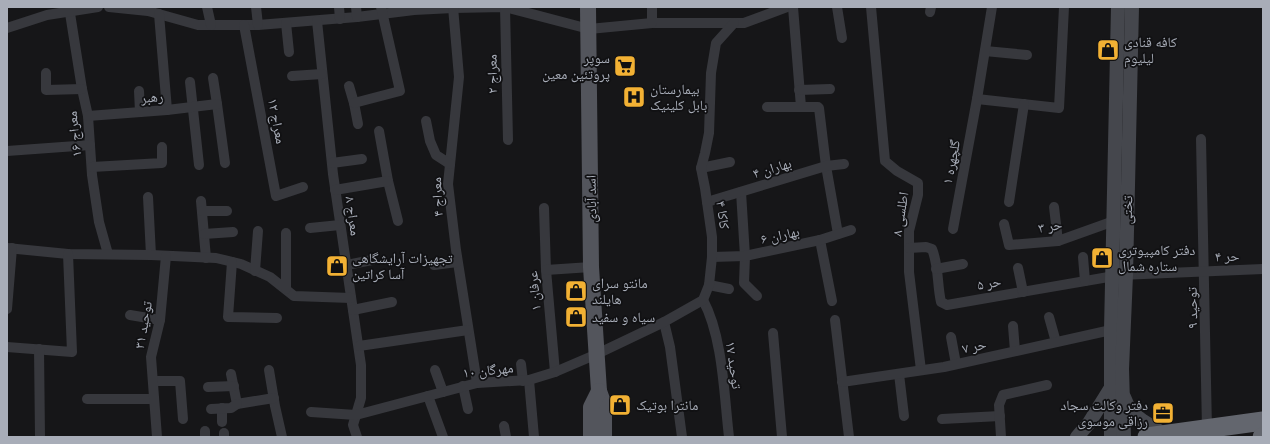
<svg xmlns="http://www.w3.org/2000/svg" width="1270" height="444" font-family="Figtree,'Noto Naskh Arabic',sans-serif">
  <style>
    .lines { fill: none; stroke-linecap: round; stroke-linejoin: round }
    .street { stroke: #37383d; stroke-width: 10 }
    .secondary { stroke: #45474d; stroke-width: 14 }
    .primary { stroke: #53555c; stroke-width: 16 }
    .highway { stroke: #63666e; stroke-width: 19 }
    .labels { text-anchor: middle; stroke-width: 3.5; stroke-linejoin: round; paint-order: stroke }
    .poi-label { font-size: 14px; fill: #a8adb8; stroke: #111113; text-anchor: start }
    .street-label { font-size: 14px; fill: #a8adb8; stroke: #111113 }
  </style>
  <rect width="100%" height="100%" fill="#161618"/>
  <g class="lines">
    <g class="street">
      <polyline points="69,7 82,89 88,116 92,175 99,222 108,254"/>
      <polyline points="109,7 148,11 198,25 258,25 357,17 414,10 453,8 505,7 589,29 652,23 744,23 787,7"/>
      <polyline points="207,7 211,25"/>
      <polyline points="256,7 258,25"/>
      <polyline points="339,7 340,19"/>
      <polyline points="356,7 357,17"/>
      <polyline points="453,7 459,77 448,184 456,250 477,383"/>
      <polyline points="505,7 508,140"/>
      <polyline points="652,7 652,23"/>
      <polyline points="793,7 801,107"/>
      <polyline points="837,7 842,38"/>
      <polyline points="871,7 885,161 897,171 918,183 918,195 909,231 909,272 921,370"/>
      <polyline points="930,12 931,7"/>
      <polyline points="159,14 167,110"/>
      <polyline points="317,21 333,174 361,365 361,398 353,425 357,437"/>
      <polyline points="286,23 289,52"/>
      <polyline points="244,25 276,196 303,187"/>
      <polyline points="7,28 47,15 98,7"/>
      <polyline points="985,51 1027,55"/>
      <polyline points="46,73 46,90 82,89"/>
      <polyline points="292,76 322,74"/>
      <polyline points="213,78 217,104 225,163"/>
      <polyline points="190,82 199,165"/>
      <polyline points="349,86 354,103 358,124"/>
      <polyline points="799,90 830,89"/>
      <polyline points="139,91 140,112"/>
      <polyline points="977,99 1059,108 1064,7"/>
      <polyline points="354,103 400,91 381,7"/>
      <polyline points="767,107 818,107 819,108 826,166 838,234"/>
      <polyline points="88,116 167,110 217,104"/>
      <polyline points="426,121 430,141 436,155 450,164"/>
      <polyline points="379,131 388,181 398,221"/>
      <polyline points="1201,139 1207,429"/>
      <polyline points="7,151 90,145"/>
      <polyline points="332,163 362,159"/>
      <polyline points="92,167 162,163 162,147"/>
      <polyline points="701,168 730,162"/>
      <polyline points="335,190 388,181"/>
      <polyline points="741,192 745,256 744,283 757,296"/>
      <polyline points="148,197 151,255"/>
      <polyline points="201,201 206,258"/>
      <polyline points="707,202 826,166 844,164"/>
      <polyline points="1009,202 1024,104"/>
      <polyline points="1054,207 1058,241"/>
      <polyline points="544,208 546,270 555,372"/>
      <polyline points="202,211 227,211"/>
      <polyline points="1004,224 1009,245 1058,241 1114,221"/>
      <polyline points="310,228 340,225"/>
      <polyline points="953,229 977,99 992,7"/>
      <polyline points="204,234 233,232"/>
      <polyline points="820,240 832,301"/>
      <polyline points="7,248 68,254 151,255 216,258 241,264 270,277 294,296 351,298"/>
      <path d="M 909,248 L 926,247 L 932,249 C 939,266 937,285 941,302 L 947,305 L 1120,275 L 1263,269"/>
      <polyline points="712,257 745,256 820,240 851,230"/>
      <polyline points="1083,257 1085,281"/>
      <polyline points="232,262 228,317 277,318"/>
      <polyline points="347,265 372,260"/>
      <polyline points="434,265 457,262"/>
      <polyline points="1018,268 1023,292"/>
      <polyline points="936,269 963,264"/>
      <polyline points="546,270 591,267"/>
      <polyline points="255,271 258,231"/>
      <polyline points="709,285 729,289"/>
      <polyline points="286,289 286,233"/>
      <path d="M 703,300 C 723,337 724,395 729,437"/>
      <polyline points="7,309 12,248"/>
      <polyline points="353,310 392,302"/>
      <polyline points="130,315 160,320"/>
      <polyline points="1049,317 1056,342"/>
      <polyline points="835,320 849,437"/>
      <polyline points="664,322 670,347 682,437"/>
      <polyline points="1013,326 1015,351"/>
      <polyline points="773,333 782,437"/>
      <polyline points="951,337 956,364"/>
      <polyline points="359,346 468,330"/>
      <polyline points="7,347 72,352 68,254"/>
      <polyline points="39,349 40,437"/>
      <polyline points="521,364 523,381"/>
      <polyline points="269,370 275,406 282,437"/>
      <polyline points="435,370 443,392"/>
      <polyline points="231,374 237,404 274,398"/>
      <polyline points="899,374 904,416"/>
      <polyline points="529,380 534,437"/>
      <polyline points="153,381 180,381 183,419"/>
      <polyline points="842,382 944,367 1111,330"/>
      <polyline points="463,386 468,409"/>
      <polyline points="208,387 234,386"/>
      <polyline points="428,396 443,437"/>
      <polyline points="87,399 154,399"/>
      <polyline points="222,408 222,422"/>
      <polyline points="211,409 231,408 237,404"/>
      <polyline points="311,412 356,415 477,383 529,380 555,372 597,354 664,322 703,300 709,285 712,257 712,237 705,188 701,168 705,153 709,133 711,73 716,43 734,23"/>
      <polyline points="942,419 1000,416"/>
      <polyline points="504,426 506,437"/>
      <polyline points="205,431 205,437"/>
      <polyline points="224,433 224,437"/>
      <polyline points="157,437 151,357 160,320 166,256"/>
      <polyline points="1001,437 999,405 1003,395 1047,385"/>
    </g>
    <g class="secondary">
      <polyline points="1124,397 1130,411 1143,421 1165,435"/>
      <polyline points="1077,437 1089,423 1112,386"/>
      <polyline points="1111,437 1111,330 1118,7"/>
      <polyline points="1124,437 1122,369 1126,275 1132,7"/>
    </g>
    <g class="primary">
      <polyline points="588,7 591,267 599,391 604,405 604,437"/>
      <polyline points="591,437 591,407 599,391"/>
    </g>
    <g class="highway">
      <polyline points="1147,437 1263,421"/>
      <polyline points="1262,437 1263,437"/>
    </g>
  </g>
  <defs>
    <g id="shop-square" transform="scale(1.15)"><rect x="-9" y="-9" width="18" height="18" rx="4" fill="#f2b134" stroke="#111113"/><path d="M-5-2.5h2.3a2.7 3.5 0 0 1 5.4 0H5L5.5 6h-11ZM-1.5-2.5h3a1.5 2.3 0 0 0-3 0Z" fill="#111"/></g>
    <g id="supermarket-square" transform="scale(1.15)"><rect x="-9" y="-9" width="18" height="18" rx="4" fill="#f2b134" stroke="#111113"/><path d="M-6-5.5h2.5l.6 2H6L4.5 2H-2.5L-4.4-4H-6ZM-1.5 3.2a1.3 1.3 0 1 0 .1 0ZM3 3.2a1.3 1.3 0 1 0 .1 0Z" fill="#111"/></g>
    <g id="hospital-square" transform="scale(1.15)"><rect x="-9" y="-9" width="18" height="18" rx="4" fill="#f2b134" stroke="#111113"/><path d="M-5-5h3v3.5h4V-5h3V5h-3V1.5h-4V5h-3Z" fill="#111"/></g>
    <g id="office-square" transform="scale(1.15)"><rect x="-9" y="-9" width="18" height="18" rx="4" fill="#f2b134" stroke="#111113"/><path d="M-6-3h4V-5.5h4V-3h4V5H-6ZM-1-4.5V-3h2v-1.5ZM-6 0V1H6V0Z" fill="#111"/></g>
  </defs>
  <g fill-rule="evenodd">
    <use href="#shop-square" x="1108" y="50"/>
    <use href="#supermarket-square" x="625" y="66"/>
    <use href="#hospital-square" x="634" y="97"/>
    <use href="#shop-square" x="1102" y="258"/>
    <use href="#shop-square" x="337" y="266"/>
    <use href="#shop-square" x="576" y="291"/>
    <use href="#shop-square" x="576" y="317"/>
    <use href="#shop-square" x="620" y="405"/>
    <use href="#office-square" x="1163" y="413"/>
  </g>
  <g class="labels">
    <g class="poi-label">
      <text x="1124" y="47">کافه قنادی<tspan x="1124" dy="16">لیلیوم</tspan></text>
      <text x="610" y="63" text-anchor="end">سوپر<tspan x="610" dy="16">پروتئین معین</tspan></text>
      <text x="650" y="94">بیمارستان<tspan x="650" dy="16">بابل کلینیک</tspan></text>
      <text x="1118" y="255">دفتر کامپیوتری<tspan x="1118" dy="16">ستاره شمال</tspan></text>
      <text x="352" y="263">تجهیزات آرایشگاهی<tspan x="352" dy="16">آسا کراتین</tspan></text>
      <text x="592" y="288">مانتو سرای<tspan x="592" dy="16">هایلند</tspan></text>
      <text x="592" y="322">سیاه و سفید</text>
      <text x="636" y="410">مانترا بوتیک</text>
      <text x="1148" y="410" text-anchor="end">دفتر وکالت سجاد<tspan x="1148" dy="16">رزاقی موسوی</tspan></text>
    </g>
    <g class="street-label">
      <text transform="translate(492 74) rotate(-91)" y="5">معراج ۲</text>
      <text transform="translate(152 97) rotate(-5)" y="5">رهبر</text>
      <text transform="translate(277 121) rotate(79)" y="5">معراج ۱۲</text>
      <text transform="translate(74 134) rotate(-96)" y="5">معراج ۱۶</text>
      <text transform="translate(951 162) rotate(-79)" y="5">گلچهره ۱</text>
      <text transform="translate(772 168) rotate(-17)" y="5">بهاران ۴</text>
      <text transform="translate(437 197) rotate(-93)" y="5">معراج ۴</text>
      <text transform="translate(591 199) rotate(-91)" y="5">اسد آبادی</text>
      <text transform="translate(1127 210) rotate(-89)" y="5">تختی</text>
      <text transform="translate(900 214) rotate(-81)" y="5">اطلسی ۸</text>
      <text transform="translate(723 215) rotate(82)" y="5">کاکا ۴</text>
      <text transform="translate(353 216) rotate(82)" y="5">معراج ۸</text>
      <text transform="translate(1050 226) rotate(-10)" y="5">حر ۳</text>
      <text transform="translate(780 235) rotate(-12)" y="5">بهاران ۶</text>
      <text transform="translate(1227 256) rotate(-2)" y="5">حر ۴</text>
      <text transform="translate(989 283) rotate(-10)" y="5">حر ۵</text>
      <text transform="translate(534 291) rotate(-95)" y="5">عرفان ۱</text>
      <text transform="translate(1192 308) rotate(-91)" y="5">توحید ۹</text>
      <text transform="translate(143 325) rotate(-80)" y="5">توحید ۳۱</text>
      <text transform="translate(974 346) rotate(-12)" y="5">حر ۷</text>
      <text transform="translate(734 365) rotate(82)" y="5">توحید ۱۷</text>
      <text transform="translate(488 370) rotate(-6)" y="5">مهرگان ۱۰</text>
    </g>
  </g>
  <rect width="1270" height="444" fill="none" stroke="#a8adb8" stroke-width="16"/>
</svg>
